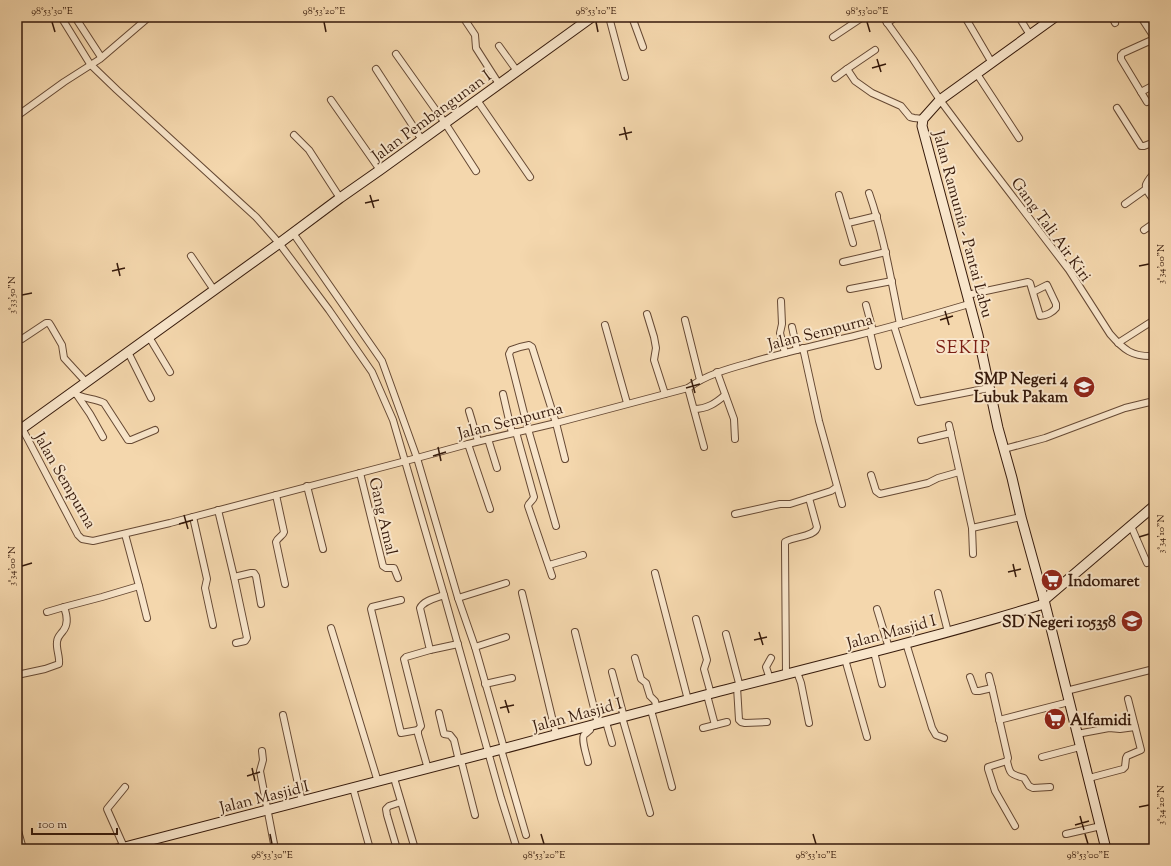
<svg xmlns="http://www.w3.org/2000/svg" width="1171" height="866" font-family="'Sorts Mill Goudy',serif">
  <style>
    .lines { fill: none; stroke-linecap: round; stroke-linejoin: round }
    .minor-casing { stroke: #664934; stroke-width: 8 }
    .secondary-casing { stroke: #361a0b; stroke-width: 11 }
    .minor { stroke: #f8e5ca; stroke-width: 6 }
    .secondary { stroke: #f8e5ca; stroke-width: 9 }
    .ticks { fill: none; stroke: #361a0b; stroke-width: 1.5 }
    .labels { text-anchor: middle; stroke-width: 4; stroke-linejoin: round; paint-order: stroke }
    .street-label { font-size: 16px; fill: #361a0b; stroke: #f8e5ca }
    .poi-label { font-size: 16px; font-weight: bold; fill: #361a0b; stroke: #f8e5ca; text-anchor: end }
    .quarter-label { font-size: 18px; letter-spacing: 1px; fill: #7a1f14; stroke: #f8e5ca }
    .neatline { fill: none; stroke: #361a0b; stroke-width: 1.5 }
    .ticks-label { font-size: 10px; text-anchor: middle; fill: #361a0b }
  </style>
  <rect width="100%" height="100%" fill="#f4d7ad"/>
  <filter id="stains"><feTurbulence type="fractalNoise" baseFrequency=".005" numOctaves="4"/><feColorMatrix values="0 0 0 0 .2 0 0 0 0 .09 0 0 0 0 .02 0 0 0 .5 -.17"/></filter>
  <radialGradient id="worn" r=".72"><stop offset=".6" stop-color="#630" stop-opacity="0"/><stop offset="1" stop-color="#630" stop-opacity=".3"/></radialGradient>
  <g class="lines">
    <g class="minor-casing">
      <g id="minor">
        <polyline points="61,17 90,64 117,90 256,217 279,243 329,310 372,372 393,420 444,595 501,798 517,849"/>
        <polyline points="75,17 101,57"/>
        <polyline points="463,17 475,35 476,48 499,84"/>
        <polyline points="609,17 625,77"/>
        <polyline points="632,17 643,47"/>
        <path d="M 883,17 L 913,59 L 940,100 L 981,155 L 1069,270 L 1110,334 C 1124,350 1132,357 1154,356"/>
        <polyline points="965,17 992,63"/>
        <polyline points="1019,17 1030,35"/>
        <polyline points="1112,17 1115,23"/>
        <polyline points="1141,17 1154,37"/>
        <polyline points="767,18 769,17"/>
        <polyline points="887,23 896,17"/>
        <polyline points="833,37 863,17"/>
        <polyline points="499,46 517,71"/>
        <polyline points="396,54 445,123 476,171"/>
        <polyline points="376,69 422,140"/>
        <polyline points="847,69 855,81 872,93 901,106 910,117 914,118 923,119"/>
        <polyline points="977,74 1019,138"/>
        <polyline points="835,78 847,69 875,50"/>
        <polyline points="1141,92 1154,85"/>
        <polyline points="331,100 380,170"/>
        <polyline points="477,100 530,177"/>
        <polyline points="1147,102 1121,59 1121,55 1123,53 1154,39"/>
        <polyline points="1117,108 1141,146 1144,146 1152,143 1154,145"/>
        <polyline points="17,116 64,82 100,59 149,17"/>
        <polyline points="294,135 309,150 340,198"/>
        <path d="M 1154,173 C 1142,187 1144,186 1154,201"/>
        <path d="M 869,193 C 884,236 891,280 900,324"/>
        <polyline points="839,195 853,243"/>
        <polyline points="1125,204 1146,189"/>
        <polyline points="848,223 877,216"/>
        <polyline points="17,227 18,229"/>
        <polyline points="1144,230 1154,223"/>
        <polyline points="293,233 382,361 417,458 458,598 475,647 504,748"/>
        <polyline points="191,256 214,290"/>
        <polyline points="843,262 886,252"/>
        <polyline points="850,289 892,281"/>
        <path d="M 967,295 L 1028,282 L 1030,283 L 1040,316 C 1046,316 1053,312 1056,308 L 1056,304 L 1047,285 L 1033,292"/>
        <polyline points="781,301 782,324 780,333 785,353"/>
        <polyline points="866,305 873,331"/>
        <polyline points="647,314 654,337 656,348 654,360 665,394"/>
        <polyline points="685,320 700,380"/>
        <polyline points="605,325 627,403"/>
        <polyline points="894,326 918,402 989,388"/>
        <polyline points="792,327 797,350"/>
        <polyline points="870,332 878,366"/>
        <polyline points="149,337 170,372"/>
        <polyline points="22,339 46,323 49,323 51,326 62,345 64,358 86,382"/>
        <polyline points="1118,343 1154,320"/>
        <polyline points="803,348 819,421 842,504"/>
        <polyline points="128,352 151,398"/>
        <polyline points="717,372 734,419 735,439"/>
        <polyline points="688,388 704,447"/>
        <path d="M 72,392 C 81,399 94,398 104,403 L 128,440 L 131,440 L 155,430"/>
        <polyline points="503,394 512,433"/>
        <polyline points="77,395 90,414 103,437"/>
        <path d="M 694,409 C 707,409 716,403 725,395"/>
        <polyline points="469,411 478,441"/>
        <polyline points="949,425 972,528 1021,517"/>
        <path d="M 22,428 L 78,535 L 82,539 L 93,541 L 170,523 L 417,458 L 468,444 L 556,423 L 688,388 C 706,375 727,369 749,363 C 785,352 822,344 858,335 C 895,326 932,315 969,304"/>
        <path d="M 516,432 L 534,497 C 533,501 529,502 528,506 L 552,576"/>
        <polyline points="488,439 497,468"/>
        <polyline points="921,440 951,433"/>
        <polyline points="468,444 490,509"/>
        <polyline points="1004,449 1045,438 1125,408 1154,401"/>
        <polyline points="360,473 383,566 386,568 394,568 398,578"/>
        <polyline points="871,475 876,491 880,494 928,483 938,478 959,472"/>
        <polyline points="307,486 323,549"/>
        <path d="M 276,495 L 284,532 C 283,536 278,537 276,542 L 285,584"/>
        <polyline points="218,510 234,577 247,638 245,641 236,643"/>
        <polyline points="735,514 780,504 790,504 831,491 837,487"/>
        <polyline points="193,517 207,579 205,588 213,625"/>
        <path d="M 556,526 L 528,429 L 509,354 L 511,350 C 516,348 523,346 529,345 L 532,347 L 556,423 L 565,459"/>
        <polyline points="1131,526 1147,563"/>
        <polyline points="972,528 973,554"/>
        <polyline points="549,565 583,555"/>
        <polyline points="655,573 688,700"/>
        <polyline points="234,577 251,573 254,573 256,576 261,604"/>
        <polyline points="139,586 147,618"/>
        <polyline points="522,593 556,734"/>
        <polyline points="938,593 948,632"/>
        <polyline points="458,598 506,583"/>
        <polyline points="401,600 372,607 371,609 401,733 418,730"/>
        <polyline points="877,609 889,648"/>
        <polyline points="47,612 64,607"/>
        <polyline points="696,619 707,660 704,669 711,694"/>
        <polyline points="331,628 378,782"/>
        <polyline points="575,632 598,724"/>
        <polyline points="726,634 740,687"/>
        <polyline points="906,643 932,728 936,735 944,738"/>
        <polyline points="475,647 506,637"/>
        <polyline points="430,650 458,644"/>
        <polyline points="874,652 882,684"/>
        <polyline points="635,658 641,679 646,683 650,696 655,701 657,709"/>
        <polyline points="845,659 867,737"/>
        <polyline points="612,672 624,717"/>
        <polyline points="797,672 801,683 809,723"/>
        <path d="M 17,675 L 45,669 L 59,664 C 60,657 56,649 57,642 C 57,637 60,635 63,631 C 69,624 67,615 64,607 L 102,597 L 139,586 L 125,534"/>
        <path d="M 786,675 L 785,546 L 785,542 C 793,536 816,537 817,527 L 809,498"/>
        <polyline points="989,676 992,688"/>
        <polyline points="970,677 975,691 979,691 992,688 1008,758 1007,761 988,767 988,769 995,791 1015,826"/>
        <polyline points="770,679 766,667 771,658"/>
        <polyline points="485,684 512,678"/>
        <polyline points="737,687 739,720 741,722 745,723 767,722"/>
        <polyline points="1066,691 1154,669"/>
        <polyline points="651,710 672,787"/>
        <polyline points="439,713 444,734 450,735 454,740 459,761"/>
        <polyline points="283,715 302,802"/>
        <polyline points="622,717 650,813"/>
        <polyline points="999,720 1069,702"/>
        <polyline points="606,722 612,743"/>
        <polyline points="715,725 727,722"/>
        <polyline points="703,728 715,725 707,695"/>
        <polyline points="1077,734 1109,728 1120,729 1135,727"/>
        <polyline points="501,749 526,835"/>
        <polyline points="262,751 263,760 260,771 275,849"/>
        <polyline points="1042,757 1080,747"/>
        <polyline points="461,760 475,815"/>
        <path d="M 1007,761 C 1010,775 1011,774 1024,778 L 1029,786 L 1033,788 L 1050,787"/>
        <path d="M 588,762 C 587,756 581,740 584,735 C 586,733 588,732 590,730 L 591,726"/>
        <path d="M 428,769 L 418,734 L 418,730 L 421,726 L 404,659 L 406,657 L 430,650 L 420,608 C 424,600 437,598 444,595"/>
        <polyline points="394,778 415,849"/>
        <polyline points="1089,778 1123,769 1125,767 1126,758 1127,756 1141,750 1128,699"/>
        <polyline points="353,788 370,849"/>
        <polyline points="17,827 23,849"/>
        <polyline points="1066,834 1101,826"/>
        <polyline points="124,847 107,809 125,787"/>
        <polyline points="397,849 387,815 386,809 389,806 401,802"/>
      </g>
    </g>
    <g class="secondary-casing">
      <g id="secondary">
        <polyline points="1055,17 940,100 923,119 922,126 978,335 998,428 1012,478 1021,517 1044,600 1106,849"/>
        <polyline points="17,432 281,242 340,198 380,170 592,17"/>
        <polyline points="1044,600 1154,506"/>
        <path d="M 117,849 C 315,798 512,747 709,694 C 821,665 934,638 1044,604"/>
      </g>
    </g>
    <use href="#minor" class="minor"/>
    <use href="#secondary" class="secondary"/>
  </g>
  <path class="ticks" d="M 52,22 L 55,32M 324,22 L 326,32M 596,22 L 598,32M 867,22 L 870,32M 877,59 L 881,72M 872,68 L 886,64M 624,127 L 627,140M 619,135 L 632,132M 370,195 L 374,208M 365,203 L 379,200M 117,263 L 120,276M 1139,266 L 1149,264M 112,271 L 125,268M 22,295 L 32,293M 945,311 L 949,325M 940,320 L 953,316M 691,379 L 695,393M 686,388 L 700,384M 438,447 L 441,461M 433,456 L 446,452M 184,515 L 188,529M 179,524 L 193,520M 1139,537 L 1149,534M 1013,564 L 1016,577M 22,566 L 32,563M 1008,572 L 1021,569M 759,632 L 763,645M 754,640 L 767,637M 505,700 L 509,713M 500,708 L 514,705M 252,768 L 255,781M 247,776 L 260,772M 1139,807 L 1149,805M 1080,816 L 1084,830M 1075,825 L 1089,821M 270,834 L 272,844M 541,834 L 544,844M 813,834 L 816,844M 1085,834 L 1088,844"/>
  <defs>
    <g id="school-disc" transform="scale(1.15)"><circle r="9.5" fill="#8f2418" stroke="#f8e5ca"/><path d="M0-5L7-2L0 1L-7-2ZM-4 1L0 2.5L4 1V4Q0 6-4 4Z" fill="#fff"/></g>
    <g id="supermarket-disc" transform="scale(1.15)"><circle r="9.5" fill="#8f2418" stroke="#f8e5ca"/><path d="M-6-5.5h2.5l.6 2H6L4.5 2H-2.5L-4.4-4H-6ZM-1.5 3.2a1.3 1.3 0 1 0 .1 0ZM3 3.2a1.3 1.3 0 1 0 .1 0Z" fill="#fff"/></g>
  </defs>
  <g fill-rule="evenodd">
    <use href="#school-disc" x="1084" y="387"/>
    <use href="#supermarket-disc" x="1052" y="580"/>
    <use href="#school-disc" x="1132" y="621"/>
    <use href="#supermarket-disc" x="1055" y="719"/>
  </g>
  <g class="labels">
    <g class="street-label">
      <text transform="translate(431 115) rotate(-36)" y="6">Jalan Pembangunan I</text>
      <text transform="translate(964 224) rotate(75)" y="6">Jalan Ramunia - Pantai Labu</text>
      <text transform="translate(1052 229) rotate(54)" y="6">Gang Tali Air Kiri</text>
      <text transform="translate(820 331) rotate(-14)" y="6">Jalan Sempurna</text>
      <text transform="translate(510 420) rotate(-14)" y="6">Jalan Sempurna</text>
      <text transform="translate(66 480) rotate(60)" y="6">Jalan Sempurna</text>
      <text transform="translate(384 516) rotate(77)" y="6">Gang Amal</text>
      <text transform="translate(891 631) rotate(-15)" y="6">Jalan Masjid I</text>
      <text transform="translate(577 714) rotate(-15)" y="6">Jalan Masjid I</text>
      <text transform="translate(264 796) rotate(-14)" y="6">Jalan Masjid I</text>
    </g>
    <g class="poi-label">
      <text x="1068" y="384">SMP Negeri 4<tspan x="1068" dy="18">Lubuk Pakam</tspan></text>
      <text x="1068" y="586" text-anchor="start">Indomaret</text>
      <text x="1116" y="627">SD Negeri 105358</text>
      <text x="1070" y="725" text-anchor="start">Alfamidi</text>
    </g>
    <g class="quarter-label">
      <text x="963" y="353">SEKIP</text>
    </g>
  </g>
  <rect width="1171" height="866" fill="none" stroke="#f4d7ad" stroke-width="44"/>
  <path d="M32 828v6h85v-6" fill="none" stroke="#361a0b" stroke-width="2"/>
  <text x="38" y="828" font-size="12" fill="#361a0b" stroke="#f8e5ca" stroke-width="3" paint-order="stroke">100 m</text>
  <rect x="22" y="22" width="1127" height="822" class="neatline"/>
  <g class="ticks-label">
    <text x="52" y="14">98°53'30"E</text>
    <text x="324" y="14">98°53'20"E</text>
    <text x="596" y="14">98°53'10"E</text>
    <text x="867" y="14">98°53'00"E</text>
    <text transform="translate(1160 264) rotate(-90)" y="4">3°34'00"N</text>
    <text transform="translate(11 295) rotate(-90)" y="4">3°33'50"N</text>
    <text transform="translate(1160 534) rotate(-90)" y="4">3°34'10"N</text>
    <text transform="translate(11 566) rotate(-90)" y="4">3°34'00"N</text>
    <text transform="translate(1160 805) rotate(-90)" y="4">3°34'20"N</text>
    <text x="272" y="858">98°53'30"E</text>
    <text x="544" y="858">98°53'20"E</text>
    <text x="816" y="858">98°53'10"E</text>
    <text x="1088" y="858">98°53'00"E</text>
  </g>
  <rect width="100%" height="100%" filter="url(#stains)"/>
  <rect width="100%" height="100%" fill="url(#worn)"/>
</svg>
